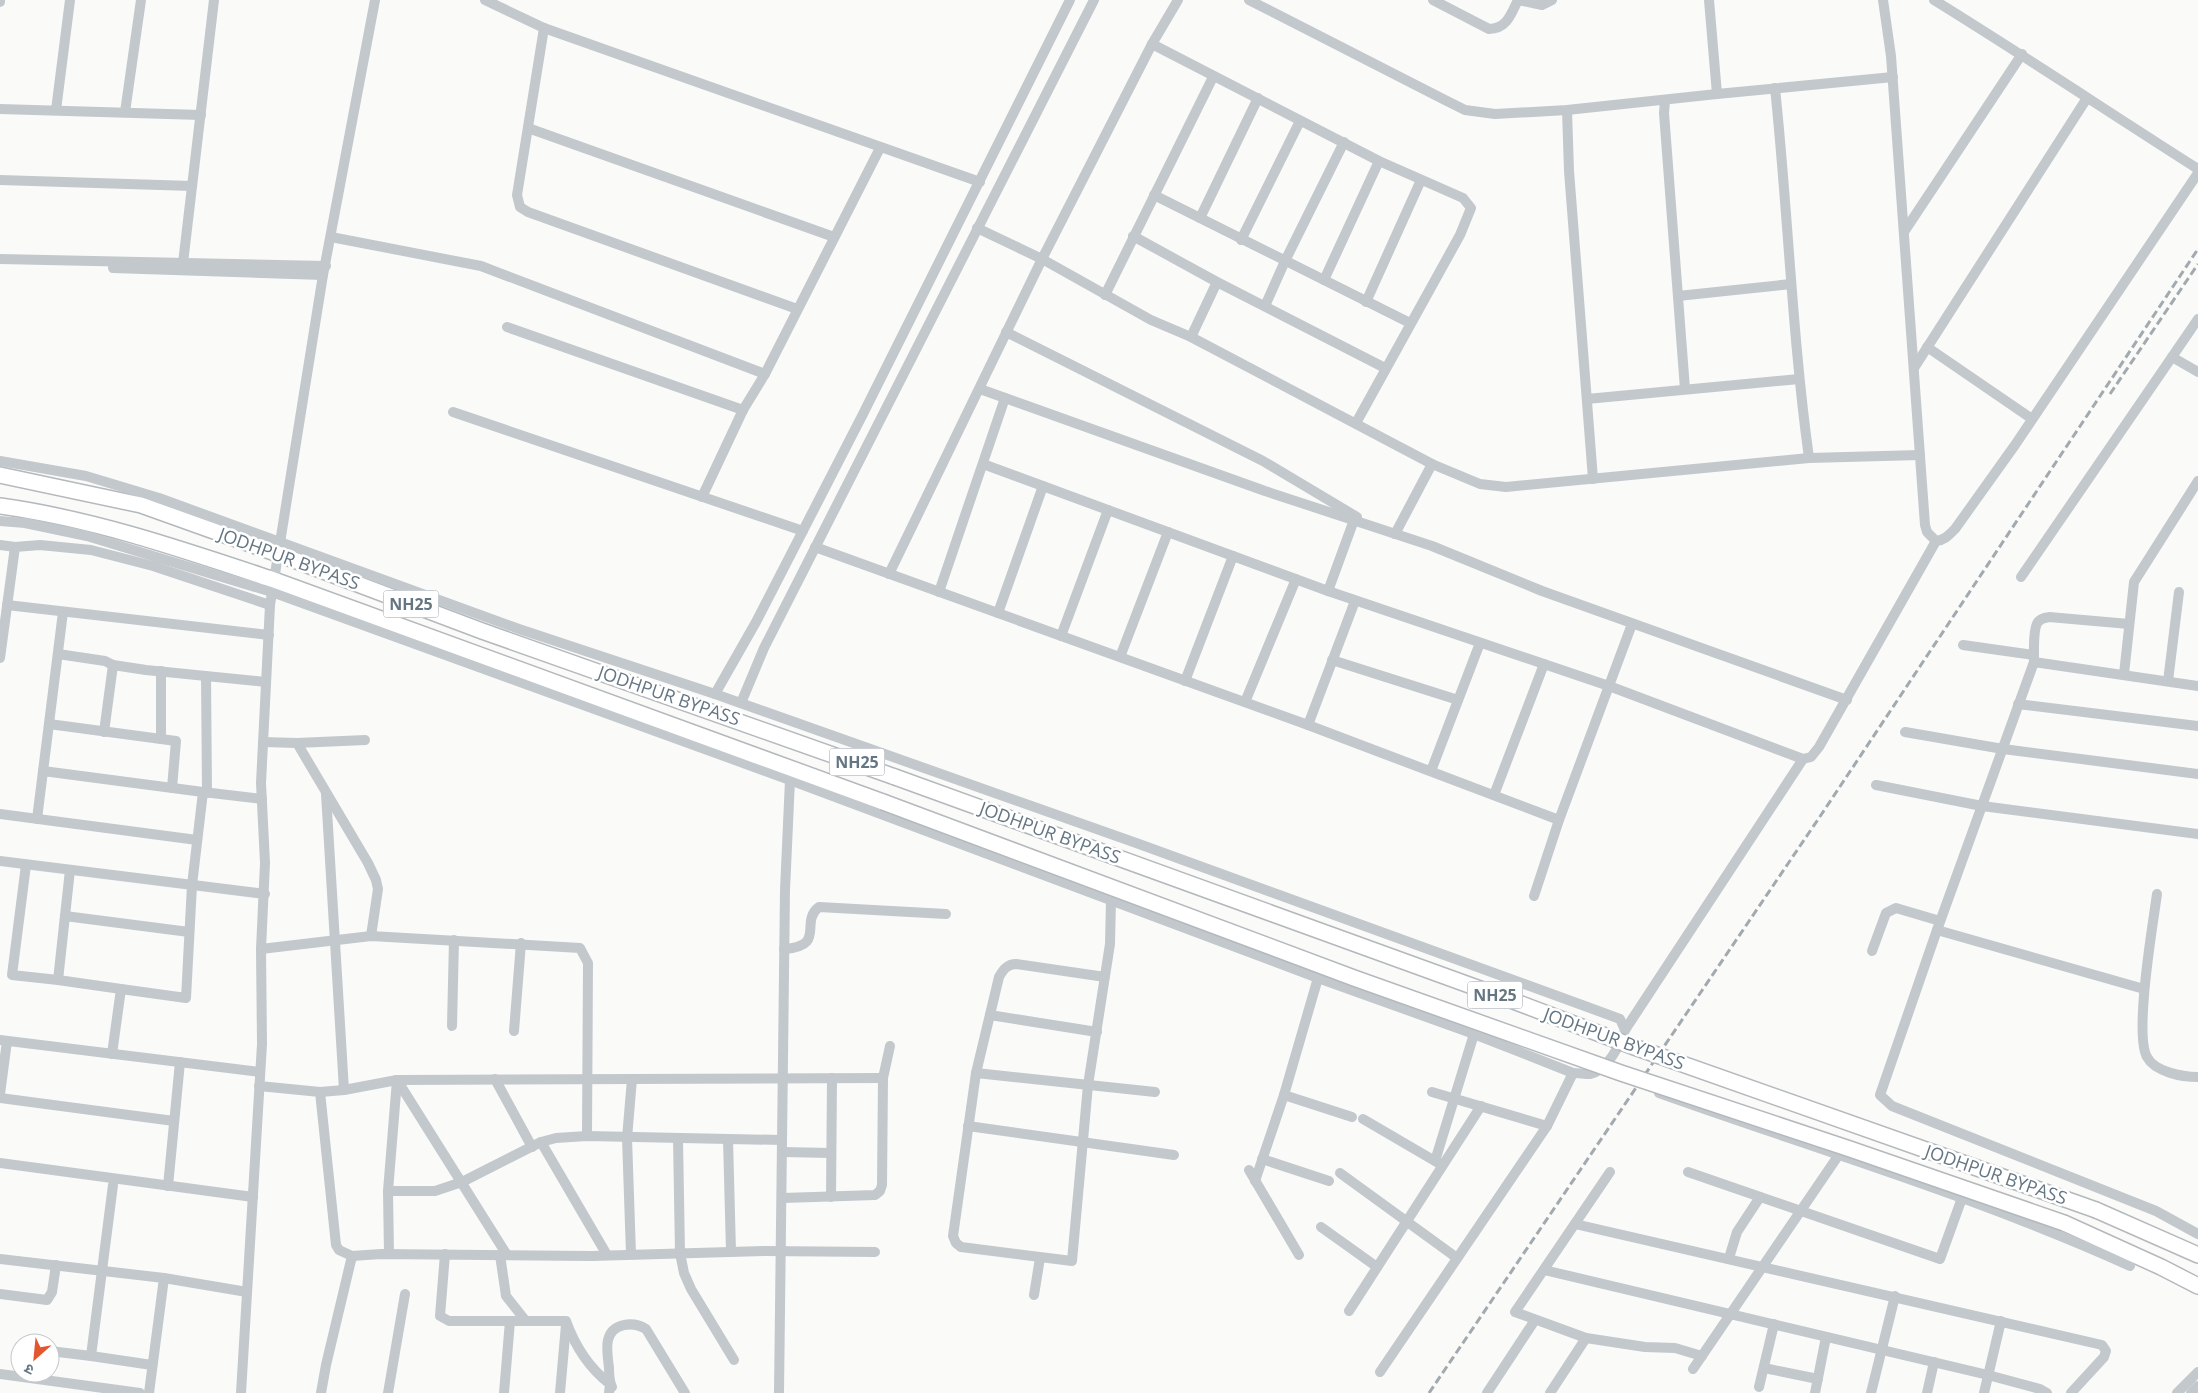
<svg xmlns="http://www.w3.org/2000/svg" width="2198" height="1393" font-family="'Open Sans','Noto Sans Devanagari',sans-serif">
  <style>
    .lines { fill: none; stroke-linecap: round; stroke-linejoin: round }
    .highway-casing { stroke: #b4b9bd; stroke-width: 18 }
    .minor { stroke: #c3c8cc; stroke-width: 10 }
    .highway { stroke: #fff; stroke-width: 15 }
    .rail { stroke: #a2aab0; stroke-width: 3; stroke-dasharray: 8 4; stroke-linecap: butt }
    .highway-bridge-casing { stroke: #b4b9bd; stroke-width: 18; stroke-linecap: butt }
    .highway-bridge { stroke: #fff; stroke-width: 15 }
    .labels { text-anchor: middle; stroke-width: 5; stroke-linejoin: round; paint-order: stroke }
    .shield { fill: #fff; stroke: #939fa8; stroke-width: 1 }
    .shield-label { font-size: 16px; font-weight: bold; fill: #657683 }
    .street-label { font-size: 18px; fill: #657683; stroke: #fff }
  </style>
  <rect width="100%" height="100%" fill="#fafaf8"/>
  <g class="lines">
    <g class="highway-casing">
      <g id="highway">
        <polyline points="0,475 141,505 278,554 482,631 895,777"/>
        <path d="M 0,506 C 94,519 184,550 274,580 L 883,802"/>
        <polyline points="2096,1210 2198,1255"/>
        <polyline points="2064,1223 2161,1267 2198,1286"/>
      </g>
    </g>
    <g class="minor">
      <polyline points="485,0 544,28 980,182"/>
      <polyline points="1249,0 1443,99 1465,110 1495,114 1567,110 1717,94 1893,77"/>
      <path d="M 1433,0 L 1489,29 C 1507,29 1511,14 1518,0"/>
      <polyline points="1518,0 1542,5 1552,0"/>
      <polyline points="1709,0 1717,94"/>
      <path d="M 1883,0 L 1891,56 L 1925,525 L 1927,532 L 1936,541 C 1945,540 1949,535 1955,529 L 2015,445 L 2198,173"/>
      <path d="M 1934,0 C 2023,55 2110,113 2198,169"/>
      <polyline points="0,2 0,0"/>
      <polyline points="544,28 517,195 520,207 528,212 797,309"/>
      <polyline points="1152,44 1379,161 1463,198 1471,208 1460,235 1356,423"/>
      <path d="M 1775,88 C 1788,211 1792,335 1809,458"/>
      <polyline points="1665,101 1664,113 1685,389"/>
      <polyline points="0,109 201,115"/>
      <polyline points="56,110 70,0"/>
      <polyline points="1567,110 1569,171 1593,479"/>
      <polyline points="125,112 141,0"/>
      <polyline points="528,128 834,237"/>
      <polyline points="0,180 192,186"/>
      <polyline points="1154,195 1410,323"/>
      <polyline points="1200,218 1258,98"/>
      <polyline points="977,228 1042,259 1151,320 1191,337 1432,464 1480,484 1506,487 1809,458 1920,455"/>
      <polyline points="1904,232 2022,54"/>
      <polyline points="1133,236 1217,282 1385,368"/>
      <polyline points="331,237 481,266 765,374"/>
      <polyline points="1241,240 1300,121"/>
      <polyline points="0,259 326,266"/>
      <polyline points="183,263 214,0"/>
      <polyline points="113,268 323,275"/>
      <polyline points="1324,280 1379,161"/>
      <polyline points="1105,295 1213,77"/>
      <polyline points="1678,296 1791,284"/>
      <polyline points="1366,302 1421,180"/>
      <polyline points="1265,306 1285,261 1344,142"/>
      <polyline points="2198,319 2172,357 2198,372"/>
      <polyline points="507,327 743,410"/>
      <polyline points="1006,332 1263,461 1357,517"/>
      <polyline points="1191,337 1217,282"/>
      <polyline points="1927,347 2032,419"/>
      <polyline points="1914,368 2087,98"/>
      <polyline points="980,389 1265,491 1432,546 1542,591 1847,700"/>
      <polyline points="1587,399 1799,379"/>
      <polyline points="453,412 803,531"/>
      <path d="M 0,461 L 86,476 L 159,498 L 519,629 L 715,694 L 1139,844 L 1582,1005 L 1620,1019 L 1625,1030 C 1620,1045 1607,1071 1590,1074 C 1585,1074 1578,1073 1573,1073 L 1474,1034 L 1318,978 L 790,780 L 272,592 L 87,536 L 25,523 L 0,521"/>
      <polyline points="983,464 1328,591 1609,686 1803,759 1811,757 1819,747 1936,541"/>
      <polyline points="702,497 743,410 765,374 880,148"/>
      <polyline points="1395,534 1432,464"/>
      <polyline points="0,545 15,547 40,545 91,550 153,566 270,605"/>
      <polyline points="815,547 1308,725 1559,820"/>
      <polyline points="889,574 1042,259 1152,44 1178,0"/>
      <polyline points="2021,577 2172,357"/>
      <polyline points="1328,591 1354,520"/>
      <polyline points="939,592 1005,398"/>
      <polyline points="7,605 269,635"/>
      <polyline points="998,613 1043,486"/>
      <polyline points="1061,636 1108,510"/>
      <polyline points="1963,645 2034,655"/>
      <polyline points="58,654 105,661 113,665 146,670 266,682"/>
      <polyline points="1120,657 1168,532"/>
      <polyline points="0,658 15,547"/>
      <polyline points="1332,660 1458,700"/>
      <path d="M 2034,662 C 2034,653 2033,628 2038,622 C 2041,618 2045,618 2049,617 L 2129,624"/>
      <polyline points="2124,674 2134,582 2198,481"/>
      <polyline points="206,676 207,793"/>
      <polyline points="1185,681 1233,556"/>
      <polyline points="2168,681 2179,592"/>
      <polyline points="2198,686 2034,662 1937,930 1880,1095 1892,1106 2156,1211 2198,1234"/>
      <polyline points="715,694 756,622 863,414 1070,0"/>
      <polyline points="1245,702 1296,579"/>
      <polyline points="741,703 764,648 1094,0"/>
      <polyline points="2018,704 2198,726"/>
      <polyline points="49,724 176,741 172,788"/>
      <polyline points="1308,725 1355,601"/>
      <polyline points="104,732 113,665"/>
      <polyline points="1905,732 2003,749 2198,774"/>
      <polyline points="161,739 161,671"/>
      <polyline points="263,742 297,743 368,863 376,880 378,889 371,936"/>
      <polyline points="297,743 365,740"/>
      <polyline points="43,771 203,792"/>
      <polyline points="1431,771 1480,643"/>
      <polyline points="1876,785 1982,806 2198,834"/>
      <polyline points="326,794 344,1090"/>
      <polyline points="1494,795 1544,664"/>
      <polyline points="0,814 197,840"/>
      <polyline points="37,819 63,612"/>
      <polyline points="0,861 265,894"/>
      <polyline points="26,865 12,975 58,980"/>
      <polyline points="70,870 58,980 121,989"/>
      <path d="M 2157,894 C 2153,924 2134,1034 2147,1057 C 2155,1072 2182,1077 2198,1077"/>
      <polyline points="1534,896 1559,820 1632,624"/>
      <polyline points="65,916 189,932"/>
      <polyline points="1937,930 2144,989"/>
      <polyline points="261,949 371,936 580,948 588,963 587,1136"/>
      <path d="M 784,949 C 827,946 799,922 819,907 L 946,914"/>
      <polyline points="1872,951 1886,913 1896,908 1940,921"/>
      <path d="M 1105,977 L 1016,964 C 1007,964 1003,970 999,977 L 976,1073 L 953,1236 L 956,1243 L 961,1247 L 1072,1261 L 1088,1085 L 1110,944 L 1111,900"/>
      <polyline points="990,1015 1097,1032"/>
      <polyline points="452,1026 454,940"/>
      <polyline points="1625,1030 1803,759"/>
      <polyline points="514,1031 521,943"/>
      <polyline points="0,1040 260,1072"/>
      <polyline points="112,1054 121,989 186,998 192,885 203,792 262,799"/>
      <polyline points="976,1073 1155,1092"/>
      <polyline points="495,1079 532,1147"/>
      <polyline points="397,1080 632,1079"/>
      <polyline points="397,1080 507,1255"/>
      <polyline points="259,1086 320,1092 336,1245 339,1250 352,1256 326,1365 321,1393"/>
      <polyline points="320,1092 344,1090 397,1080 388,1191 389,1254"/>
      <polyline points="1432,1092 1547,1126"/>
      <path d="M 1659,1093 C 1816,1149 1978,1197 2130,1266"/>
      <polyline points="0,1094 7,1041"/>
      <polyline points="1284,1095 1352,1117"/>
      <polyline points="0,1098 174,1121"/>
      <polyline points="1363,1119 1440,1164"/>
      <polyline points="968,1126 1174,1155"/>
      <polyline points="678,1139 680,1253 684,1273 691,1289 734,1360"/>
      <polyline points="728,1139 731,1252"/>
      <polyline points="541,1142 607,1255"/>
      <polyline points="782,1152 831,1153"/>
      <polyline points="1262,1159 1329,1181"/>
      <polyline points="1435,1161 1474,1034"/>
      <polyline points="0,1163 253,1197"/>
      <polyline points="1249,1170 1299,1255"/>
      <polyline points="1610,1172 1515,1312 1586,1338 1645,1347 1675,1348 1702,1356"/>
      <polyline points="1688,1172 1940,1259 1962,1198"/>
      <polyline points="1340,1173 1457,1258"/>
      <polyline points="1255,1181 1284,1095 1318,978"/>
      <polyline points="168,1186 180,1062"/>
      <polyline points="388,1191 435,1191 462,1182 541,1142 556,1138 587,1136 782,1140"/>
      <polyline points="831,1197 832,1078"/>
      <polyline points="783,1198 875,1195 880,1191 882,1185 883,1078 890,1046"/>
      <polyline points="1575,1224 2102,1345 2106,1351 2104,1357 2071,1393"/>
      <polyline points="1321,1227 1377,1267"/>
      <polyline points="445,1254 440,1316 449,1321 510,1321"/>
      <polyline points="631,1254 627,1138 632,1079 883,1078"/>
      <polyline points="500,1255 506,1296 525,1320"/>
      <polyline points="352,1256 381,1254 592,1256 765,1251 875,1252"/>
      <polyline points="1729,1258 1737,1232 1760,1197"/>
      <polyline points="0,1259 164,1278 247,1292"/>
      <polyline points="1544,1270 1988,1375 2040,1389 2047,1393"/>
      <polyline points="0,1294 47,1300 52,1292 56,1265"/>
      <polyline points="1034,1295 1040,1258"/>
      <polyline points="1349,1311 1481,1106"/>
      <polyline points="50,1351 91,1356 113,1185"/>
      <polyline points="91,1356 152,1365"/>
      <polyline points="1764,1368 1818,1379"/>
      <polyline points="1693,1369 1838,1156"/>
      <polyline points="1380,1372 1547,1126 1573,1073"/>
      <polyline points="0,1374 140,1393"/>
      <path d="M 612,1387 C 609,1381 609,1374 609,1368 C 608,1359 606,1348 608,1340 C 612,1323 633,1321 646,1329 L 685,1393"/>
      <polyline points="1759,1387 1774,1324"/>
      <polyline points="149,1393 164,1278"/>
      <polyline points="241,1393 262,1044 261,949 265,863 261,783 270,605 323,275 375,0"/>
      <polyline points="388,1393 405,1294"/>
      <path d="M 504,1393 L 510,1321 L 566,1321 C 575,1346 589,1368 610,1384 L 609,1393"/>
      <polyline points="560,1393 566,1325"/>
      <polyline points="779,1393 785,890 790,780"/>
      <polyline points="1487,1393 1535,1320"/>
      <polyline points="1550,1393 1586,1338"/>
      <polyline points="1815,1393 1826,1337"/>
      <polyline points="1871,1393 1895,1296"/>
      <polyline points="1927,1393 1934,1362"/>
      <polyline points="1984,1393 2001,1321"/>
      <polyline points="2177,1393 2198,1372"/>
      <polyline points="2191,1393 2198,1386"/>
    </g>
    <use href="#highway" class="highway"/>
    <g class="rail">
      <polyline points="2110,394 2198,264"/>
      <polyline points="1429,1393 1821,815 2198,249"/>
    </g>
    <g class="highway-bridge-casing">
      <g id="highway-bridge">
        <polyline points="895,777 1516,1002 1637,1048 2096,1210"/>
        <polyline points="883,802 1354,978 1621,1073 1850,1149 2064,1223"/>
      </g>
    </g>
    <use href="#highway-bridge" class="highway-bridge"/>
  </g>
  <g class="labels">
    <g class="shield">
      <rect x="383.5" y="590.5" width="55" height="27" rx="4"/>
      <rect x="829.5" y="748.5" width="55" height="27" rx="4"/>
      <rect x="1467.5" y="981.5" width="55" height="27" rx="4"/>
    </g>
    <g class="shield-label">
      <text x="411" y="610">NH25</text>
      <text x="857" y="768">NH25</text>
      <text x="1495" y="1001">NH25</text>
    </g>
    <g class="street-label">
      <text transform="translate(289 559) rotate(20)" y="6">JODHPUR BYPASS</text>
      <text transform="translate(669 696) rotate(19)" y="6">JODHPUR BYPASS</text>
      <text transform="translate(1050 833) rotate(20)" y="6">JODHPUR BYPASS</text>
      <text transform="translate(1614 1039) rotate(20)" y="6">JODHPUR BYPASS</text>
      <text transform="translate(1996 1175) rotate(19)" y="6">JODHPUR BYPASS</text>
    </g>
  </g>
  <g transform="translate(35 1358) rotate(207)"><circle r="24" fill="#ffffff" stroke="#c1c8cd"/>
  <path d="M0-4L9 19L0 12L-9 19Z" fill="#e4572e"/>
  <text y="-8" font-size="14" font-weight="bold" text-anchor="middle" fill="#657683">उ</text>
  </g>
</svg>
